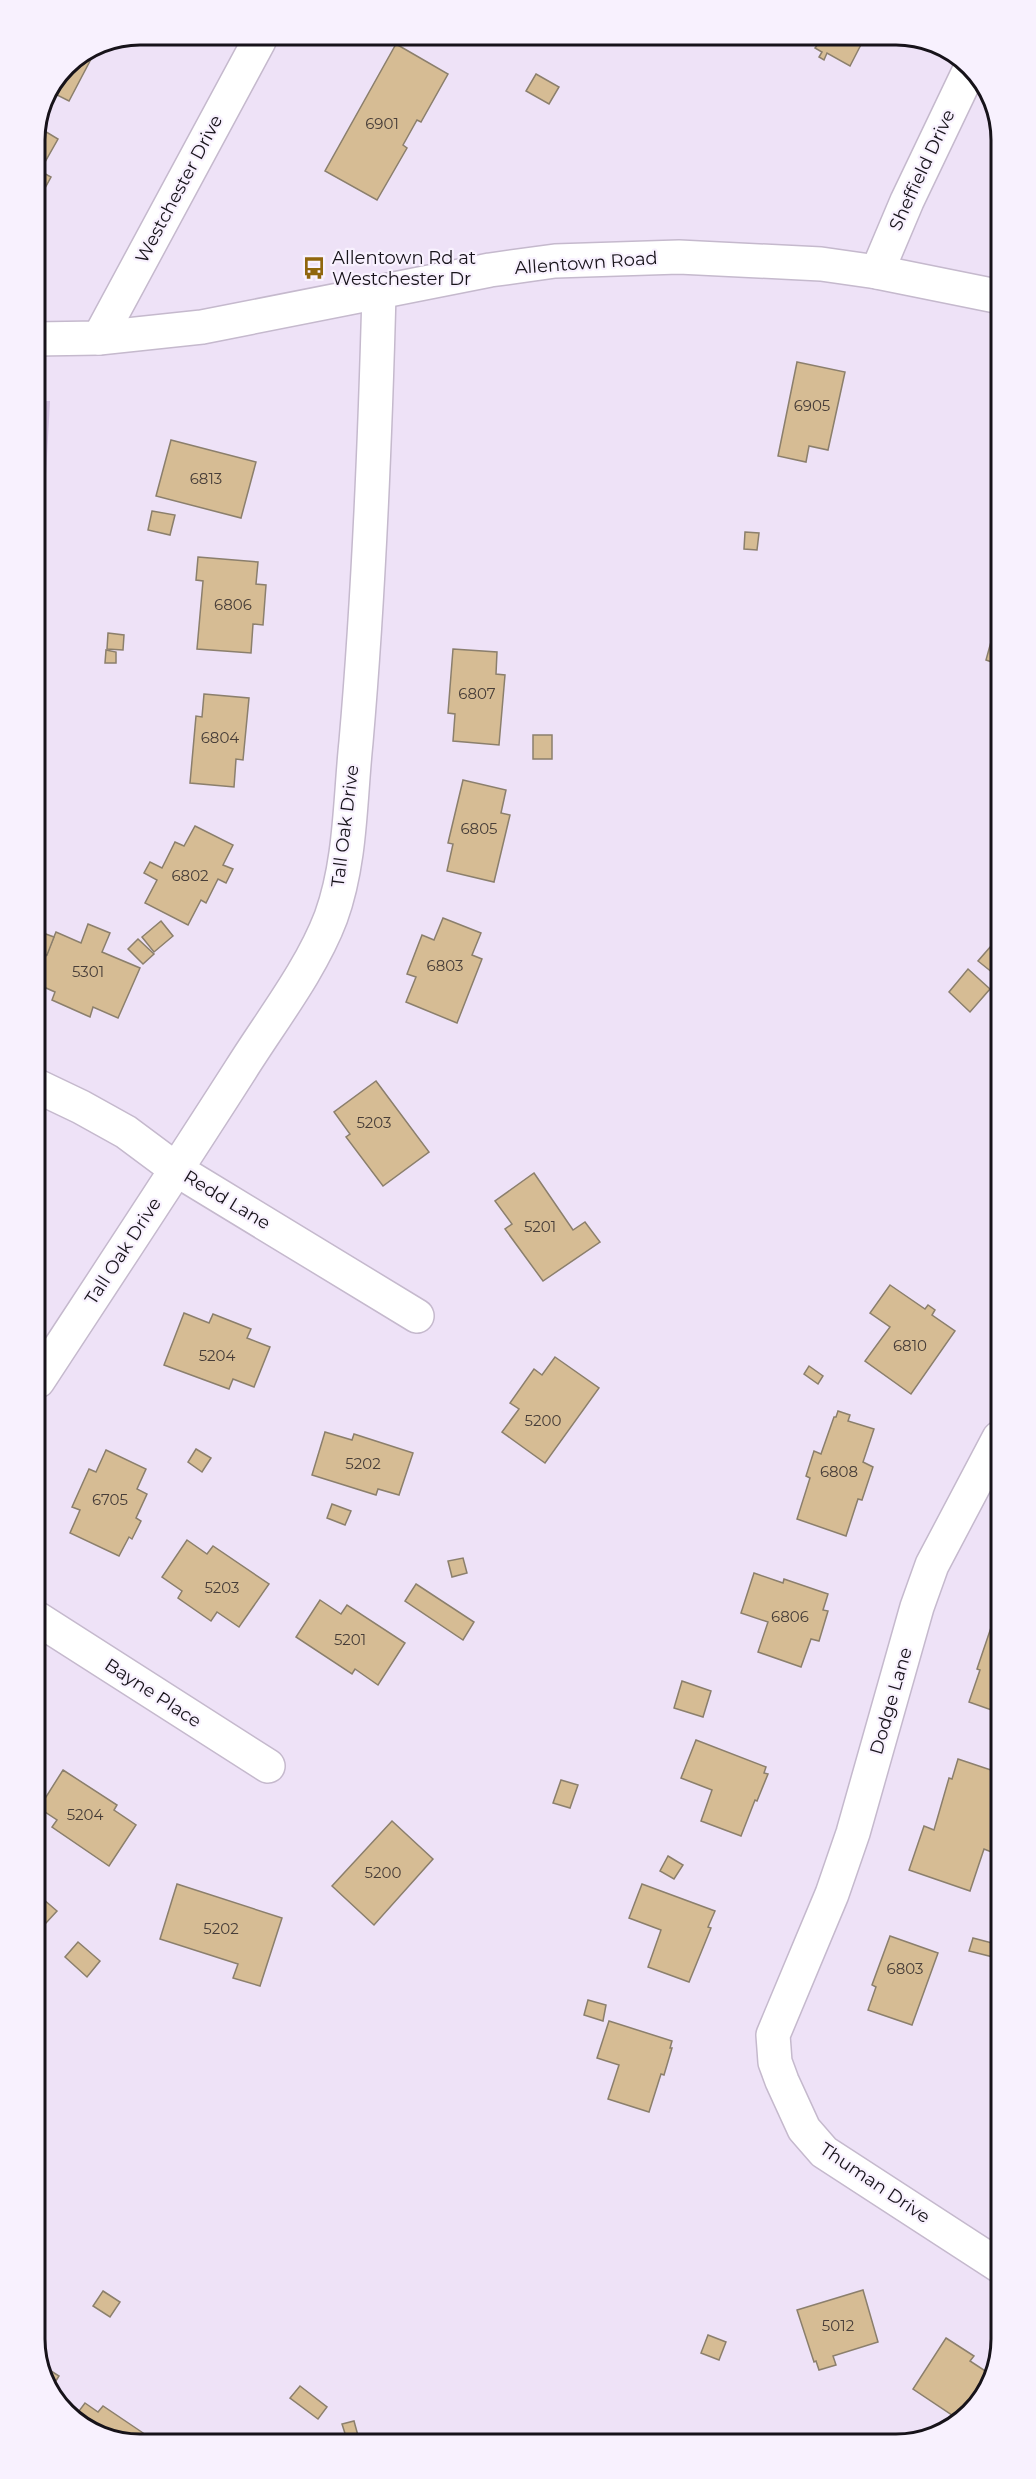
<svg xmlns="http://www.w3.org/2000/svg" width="1036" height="2479" font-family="Montserrat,sans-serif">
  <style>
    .green { fill: #d2bfe0 }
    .building { fill: #d6bc94; stroke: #8b7f6c; stroke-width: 1.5 }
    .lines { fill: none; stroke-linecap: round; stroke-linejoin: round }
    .street-casing { stroke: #c5b9cd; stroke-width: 36 }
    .primary-casing { stroke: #c5b9cd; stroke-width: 36 }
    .street { stroke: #fff; stroke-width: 33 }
    .primary { stroke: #fff; stroke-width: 33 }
    .labels { text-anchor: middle; stroke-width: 4.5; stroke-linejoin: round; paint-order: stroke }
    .number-label { font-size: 15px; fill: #473d38 }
    .street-label { font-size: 18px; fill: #17131a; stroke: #f8f1fe }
    .poi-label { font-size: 18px; fill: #17131a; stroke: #f8f1fe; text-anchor: start }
    .rim { fill: none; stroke: #17131a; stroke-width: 3 }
  </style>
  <rect width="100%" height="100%" fill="#eee2f7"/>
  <polygon class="green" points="35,401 50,401 36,656"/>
  <g class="building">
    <polygon points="866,35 850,66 827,53 824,60 819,57 822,52 815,48 818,44 804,36"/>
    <polygon points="100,42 69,101 53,93 66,65"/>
    <polygon points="396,44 448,74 421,122 417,120 403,145 407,148 377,200 325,171"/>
    <polygon points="536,74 559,87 549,104 526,91"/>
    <polygon points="38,127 58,139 40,171 51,177 39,199 35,197 35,133"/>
    <polygon points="797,362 845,372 828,450 809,446 806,462 778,456"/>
    <polygon points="171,440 256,462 241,518 156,496"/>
    <polygon points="152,511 175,515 170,535 148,530"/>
    <polygon points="745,532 759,533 757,550 744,549"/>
    <polygon points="198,557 258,562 256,584 266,585 263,625 253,624 251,653 197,649 203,581 196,580"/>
    <polygon points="997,620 997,664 986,660"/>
    <polygon points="108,633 124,635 123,650 107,649"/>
    <polygon points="453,649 497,652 496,674 505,675 499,745 453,741 455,714 448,713"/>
    <polygon points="106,650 116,652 116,663 105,663"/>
    <polygon points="204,694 249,698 243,760 236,759 234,787 190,783 196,716 202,717"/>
    <rect x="533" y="735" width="19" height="24"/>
    <polygon points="463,780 506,790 501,813 510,815 494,882 447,871 453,844 448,843"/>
    <polygon points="195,826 233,845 223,865 233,869 226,883 218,879 206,903 201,900 188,925 145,903 157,880 144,873 150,862 162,868 175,842 184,846"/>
    <polygon points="443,918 481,933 472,955 482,959 457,1023 406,1002 416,977 407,974 422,935 434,940"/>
    <polygon points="161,921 173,936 154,952 142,937"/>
    <polygon points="88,924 110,933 102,952 140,968 118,1018 93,1007 90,1017 52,1000 55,992 37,984 37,977 56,932 81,943"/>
    <polygon points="43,933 54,937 47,955 37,951"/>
    <polygon points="138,939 154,954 143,964 128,949"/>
    <polygon points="991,946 998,951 998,977 978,961"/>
    <polygon points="968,969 990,989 970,1012 949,992"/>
    <polygon points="376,1081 429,1152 383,1186 346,1137 350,1134 334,1112"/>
    <polygon points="534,1173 573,1230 585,1222 600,1242 543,1281 505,1229 512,1224 495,1201"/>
    <polygon points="890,1285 925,1309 928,1305 935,1310 932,1315 955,1331 911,1394 865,1361 890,1327 870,1313"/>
    <polygon points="184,1313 209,1323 213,1314 251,1329 247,1338 270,1347 254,1387 233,1379 229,1389 164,1365"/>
    <polygon points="555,1357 599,1388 545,1463 502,1432 519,1409 510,1403 534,1369 542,1375"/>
    <polygon points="809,1366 823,1376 818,1384 804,1374"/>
    <polygon points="838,1411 850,1415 848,1421 874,1429 863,1462 873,1467 862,1500 858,1499 846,1536 797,1519 810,1478 806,1476 814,1451 821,1454 834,1417 836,1417"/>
    <polygon points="325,1432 352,1440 354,1434 413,1453 399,1495 378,1489 376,1495 312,1475"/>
    <polygon points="196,1449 211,1458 202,1472 188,1462"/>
    <polygon points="106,1450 146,1469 137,1489 147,1494 136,1518 141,1521 132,1539 129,1537 119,1556 70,1533 80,1510 72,1507 89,1469 96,1472"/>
    <polygon points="332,1504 351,1511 345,1525 327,1518"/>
    <polygon points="187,1540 207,1554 213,1546 269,1584 239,1627 217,1612 211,1621 178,1598 182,1591 162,1577"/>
    <polygon points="463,1558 467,1573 452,1577 448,1561"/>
    <polygon points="754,1573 783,1583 784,1579 828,1594 823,1610 828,1611 819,1641 811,1639 801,1667 758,1652 768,1622 741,1613"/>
    <polygon points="416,1584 474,1622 463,1640 405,1601"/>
    <polygon points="320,1600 341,1614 347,1605 405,1643 378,1685 355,1669 352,1674 296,1637"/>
    <polygon points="1000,1601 1000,1713 969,1702 980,1670 977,1669"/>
    <polygon points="682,1681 711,1691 703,1717 674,1708"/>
    <polygon points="696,1740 766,1767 764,1773 768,1774 757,1801 755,1800 741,1836 701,1821 712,1790 681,1778"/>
    <polygon points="958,1759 1000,1773 1000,1850 999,1855 984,1849 970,1891 909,1870 924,1826 934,1830 949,1778 952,1779"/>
    <polygon points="63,1770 117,1805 114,1810 136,1825 109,1866 52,1827 57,1820 39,1808"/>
    <polygon points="561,1780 578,1785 570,1808 553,1803"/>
    <polygon points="392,1821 433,1859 374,1925 332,1886"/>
    <polygon points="668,1856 683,1865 674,1879 660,1871"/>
    <polygon points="177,1884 282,1918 260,1986 233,1978 238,1964 160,1939"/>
    <polygon points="642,1884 715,1911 708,1927 711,1928 689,1982 648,1967 661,1930 629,1918"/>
    <polygon points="43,1899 57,1911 46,1923 39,1916 39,1904"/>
    <polygon points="890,1936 938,1953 912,2025 868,2010 876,1987 872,1985"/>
    <polygon points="973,1938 996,1944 993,1957 969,1951"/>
    <polygon points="78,1942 100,1961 87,1977 65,1957"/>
    <polygon points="996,1991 1001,1992 1001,2010 993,2008"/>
    <polygon points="588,2000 606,2005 603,2021 584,2015"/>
    <polygon points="609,2021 672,2041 670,2048 672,2048 664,2075 661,2074 649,2112 608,2099 619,2065 597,2058"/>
    <polygon points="863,2290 878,2342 833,2356 836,2365 819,2370 816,2361 814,2362 797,2310"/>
    <polygon points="103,2291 120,2302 110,2317 93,2306"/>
    <polygon points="708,2335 726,2342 719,2360 701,2353"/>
    <polygon points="946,2338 974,2356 970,2361 990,2374 980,2403 958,2419 913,2389"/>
    <polygon points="40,2364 59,2376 51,2389 40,2373"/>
    <polygon points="300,2386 327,2407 318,2419 290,2398"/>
    <polygon points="85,2403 98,2412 103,2406 155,2441 152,2444 132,2444 75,2423 73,2419"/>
    <polygon points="354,2421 360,2443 348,2443 342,2424"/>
  </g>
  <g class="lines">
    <g class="street-casing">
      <g id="street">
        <polyline points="877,272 907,201 970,69"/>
        <polyline points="99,338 259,41"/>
        <polyline points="37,1086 81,1107 126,1132 177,1170 417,1316"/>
        <path d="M 38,1381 C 106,1277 174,1174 241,1069 C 271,1021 311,970 331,917 C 351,862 350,799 356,742 C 369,593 375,443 379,293"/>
        <polyline points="999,1438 932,1565 917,1607 853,1833 832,1894 773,2035 775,2062 782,2081 804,2129 824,2152 1001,2267"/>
        <polyline points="38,1619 268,1766"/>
      </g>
    </g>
    <g class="primary-casing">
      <polyline id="primary" points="35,339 99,338 202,327 490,270 555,261 679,257 821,264 877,272 996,296"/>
    </g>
    <use href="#street" class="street"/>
    <use href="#primary" class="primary"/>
  </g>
  <defs>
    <g id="bus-bare" transform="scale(1.8)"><path d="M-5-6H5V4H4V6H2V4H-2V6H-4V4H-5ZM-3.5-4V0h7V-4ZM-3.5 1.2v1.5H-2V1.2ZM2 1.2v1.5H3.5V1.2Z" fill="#90660d" stroke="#f8f1fe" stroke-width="2.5" paint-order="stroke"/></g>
  </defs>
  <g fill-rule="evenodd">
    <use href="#bus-bare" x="314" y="268"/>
  </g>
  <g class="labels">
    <g class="number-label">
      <text x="382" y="129">6901</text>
      <text x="812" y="411">6905</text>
      <text x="206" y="484">6813</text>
      <text x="233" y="610">6806</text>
      <text x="477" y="699">6807</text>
      <text x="220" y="743">6804</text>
      <text x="479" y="834">6805</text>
      <text x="190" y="881">6802</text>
      <text x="445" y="971">6803</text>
      <text x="88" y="977">5301</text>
      <text x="374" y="1128">5203</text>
      <text x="540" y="1232">5201</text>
      <text x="910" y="1351">6810</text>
      <text x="217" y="1361">5204</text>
      <text x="543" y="1426">5200</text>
      <text x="363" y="1469">5202</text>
      <text x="839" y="1477">6808</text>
      <text x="110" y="1505">6705</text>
      <text x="222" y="1593">5203</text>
      <text x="790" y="1622">6806</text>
      <text x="350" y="1645">5201</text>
      <text x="85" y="1820">5204</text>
      <text x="383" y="1878">5200</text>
      <text x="221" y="1934">5202</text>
      <text x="905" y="1974">6803</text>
      <text x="838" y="2331">5012</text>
    </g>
    <g class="street-label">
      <text transform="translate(922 170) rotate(-65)" y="6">Sheffield Drive</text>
      <text transform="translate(179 189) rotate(-62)" y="6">Westchester Drive</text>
      <text transform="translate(586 263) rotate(-4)" y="6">Allentown Road</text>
      <text transform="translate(345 826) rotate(-83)" y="6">Tall Oak Drive</text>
      <text transform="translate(227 1200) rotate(31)" y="6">Redd Lane</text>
      <text transform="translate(123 1251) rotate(-57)" y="6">Tall Oak Drive</text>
      <text transform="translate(153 1693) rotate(33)" y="6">Bayne Place</text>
      <text transform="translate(891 1701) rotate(-74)" y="6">Dodge Lane</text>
      <text transform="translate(875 2183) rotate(34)" y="6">Thuman Drive</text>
    </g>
    <g class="poi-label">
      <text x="332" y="264">Allentown Rd at<tspan x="332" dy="21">Westchester Dr</tspan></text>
    </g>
  </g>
  <path d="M0 0H1036V2479H0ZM140 45H896A95 95 0 0 1 991 140V2339A95 95 0 0 1 896 2434H140A95 95 0 0 1 45 2339V140A95 95 0 0 1 140 45Z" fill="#f8f1fe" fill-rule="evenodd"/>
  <path class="rim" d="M140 45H896A95 95 0 0 1 991 140V2339A95 95 0 0 1 896 2434H140A95 95 0 0 1 45 2339V140A95 95 0 0 1 140 45Z"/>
</svg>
